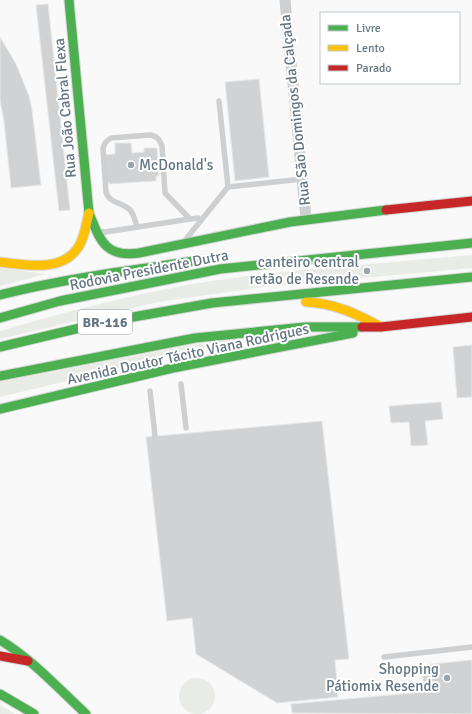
<svg xmlns="http://www.w3.org/2000/svg" width="472" height="714" font-family="Signika,sans-serif">
  <style>
    .green { fill: #e8ebe6 }
    .building { fill: #d0d2d3; stroke: #e8e8e8 }
    .lines { fill: none; stroke-linecap: round; stroke-linejoin: round }
    .fast-casing { stroke: #d5d6d7; stroke-width: 11 }
    .slow-casing { stroke: #d5d6d7; stroke-width: 11 }
    .jam-casing { stroke: #d5d6d7; stroke-width: 11 }
    .lane { stroke: #cecfd0; stroke-width: 5.5 }
    .street { stroke: #cecfd0; stroke-width: 11 }
    .fast { stroke: #4caf50; stroke-width: 9 }
    .slow { stroke: #ffc107; stroke-width: 9 }
    .jam { stroke: #c62828; stroke-width: 9 }
    .poi-dot { fill: #99a4ac; stroke: #fff; stroke-width: 1.5 }
    .labels { text-anchor: middle; stroke-width: 4; stroke-linejoin: round; paint-order: stroke }
    .shield { fill: #fff; stroke: #939fa8; stroke-width: 1 }
    .shield-label { font-size: 14px; font-weight: bold; fill: #657683 }
    .street-label { font-size: 15px; fill: #657683; stroke: #fff }
    .poi-label { font-size: 15px; fill: #657683; stroke: #fff; text-anchor: end }
  </style>
  <rect width="100%" height="100%" fill="#f9f9f9"/>
  <g class="green">
    <path d="M 472,255 L 472,268 L 263,287 L 158,302 L 0,339 L 0,331 C 81,307 164,286 248,276 C 323,267 398,262 472,255 Z"/>
    <polygon points="0,268 46,274 0,286"/>
    <polygon points="260,336 179,354 0,397 0,382 191,345"/>
    <circle cx="197" cy="696" r="18"/>
    <polygon points="0,705 15,714 0,714"/>
  </g>
  <g class="building">
    <polygon points="48,4 70,210 59,211 36,5"/>
    <polygon points="0,37 16,64 29,96 32,110 41,185 11,188 4,121 0,101"/>
    <polygon points="259,79 269,177 235,181 225,82"/>
    <polygon points="115,143 131,143 132,153 144,152 144,148 157,148 159,176 156,176 156,181 109,184 109,182 106,182 104,155 115,154"/>
    <polygon points="472,345 472,397 457,398 453,347"/>
    <polygon points="441,402 443,419 425,421 428,445 411,446 409,422 391,423 389,406"/>
    <polygon points="322,421 349,659 335,660 338,697 277,703 196,654 192,618 167,621 146,437"/>
    <polygon points="472,660 472,714 292,713 291,704 424,692 422,665"/>
  </g>
  <g class="lines">
    <g class="fast-casing">
      <g id="fast">
        <path d="M 69,0 L 89,213 C 100,240 105,258 139,253 L 290,222 L 386,210"/>
        <path d="M 0,295 C 66,278 134,270 201,260"/>
        <polyline points="0,318 60,301 220,269 472,243"/>
        <polyline points="0,347 105,322 212,303 472,277"/>
        <polyline points="0,376 195,338 305,327 362,327"/>
        <polyline points="0,409 173,368 353,333"/>
        <path d="M 0,640 C 33,660 58,688 86,714"/>
        <polyline points="0,694 34,714"/>
      </g>
    </g>
    <g class="slow-casing">
      <g id="slow">
        <path d="M 0,262 C 26,265 63,273 79,246 C 85,236 86,224 89,213"/>
        <path d="M 306,302 C 334,303 357,314 381,327"/>
      </g>
    </g>
    <g class="jam-casing">
      <g id="jam">
        <polyline points="386,210 472,201"/>
        <polyline points="362,327 381,327 472,317"/>
        <polyline points="0,656 28,661"/>
      </g>
    </g>
    <g class="lane">
      <polyline points="219,101 228,187"/>
      <path d="M 137,227 C 135,221 134,213 129,209 C 121,202 109,203 106,192 L 103,149 C 104,143 106,141 111,138 L 150,135 C 157,136 159,139 162,146 L 165,193 L 190,219 L 198,218"/>
      <polyline points="99,231 105,232 190,219"/>
      <polyline points="186,239 228,187 302,179"/>
      <polyline points="181,384 186,428"/>
      <polyline points="150,391 155,436"/>
      <polyline points="384,657 472,647"/>
    </g>
    <polyline class="street" points="285,0 306,219"/>
    <use href="#fast" class="fast"/>
    <use href="#slow" class="slow"/>
    <use href="#jam" class="jam"/>
  </g>
  <g class="poi-dot">
    <circle cx="131" cy="165" r="4"/>
    <circle cx="367" cy="271" r="4"/>
    <circle cx="447" cy="678" r="4"/>
  </g>
  <g class="labels">
    <rect class="shield" x="78" y="310" width="54" height="24" rx="3"/>
    <g class="shield-label">
      <text x="105" y="327">BR-116</text>
    </g>
    <g class="street-label">
      <text transform="translate(65 108) rotate(-95)" y="5">Rua João Cabral Flexa</text>
      <text transform="translate(295 110) rotate(-96)" y="5">Rua São Domingos da Calçada</text>
      <text transform="translate(149 270) rotate(-11)" y="5">Rodovia Presidente Dutra</text>
      <text transform="translate(188 354) rotate(-12)" y="5">Avenida Doutor Tácito Viana Rodrigues</text>
    </g>
    <g class="poi-label">
      <text x="139" y="170" text-anchor="start">McDonald's</text>
      <text x="359" y="267">canteiro central<tspan x="359" dy="17">retão de Resende</tspan></text>
      <text x="439" y="674">Shopping<tspan x="439" dy="17">Pátiomix Resende</tspan></text>
    </g>
  </g>
  <rect x="320" y="12" width="140" height="72" fill="#ffffff" stroke="#c1c8cd"/>
  <rect x="328" y="25" width="20" height="6" fill="#4caf50" stroke="#c1c8cd"/>
  <text x="356" y="32" font-size="12" fill="#657683">Livre</text>
  <rect x="328" y="45" width="20" height="6" fill="#ffc107" stroke="#c1c8cd"/>
  <text x="356" y="52" font-size="12" fill="#657683">Lento</text>
  <rect x="328" y="65" width="20" height="6" fill="#c62828" stroke="#c1c8cd"/>
  <text x="356" y="72" font-size="12" fill="#657683">Parado</text>
</svg>
